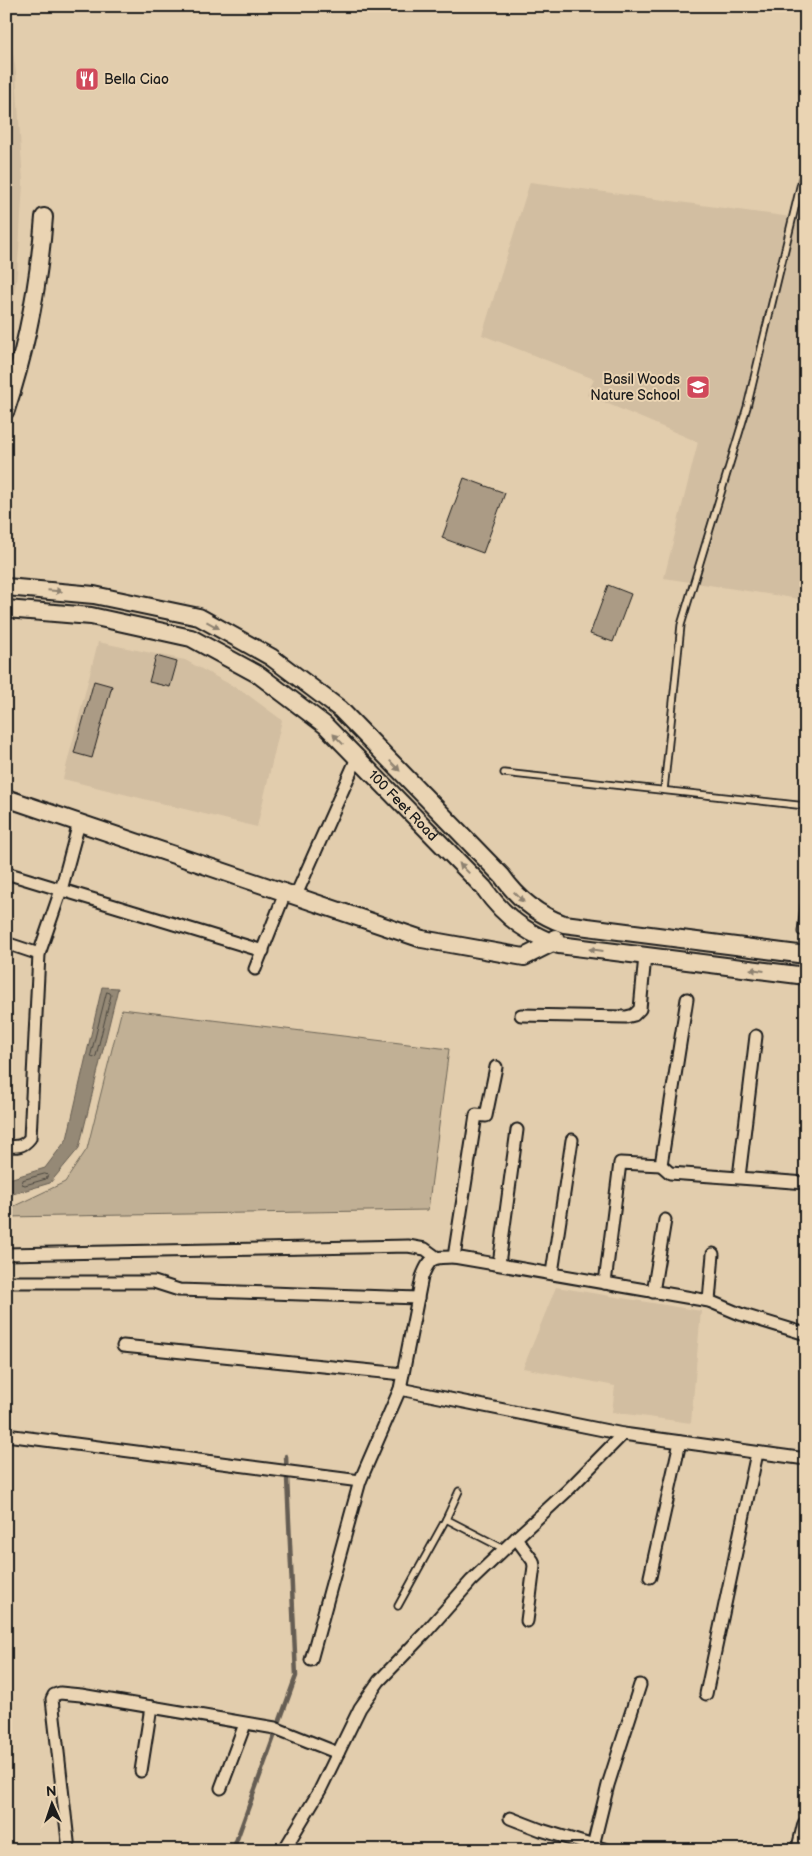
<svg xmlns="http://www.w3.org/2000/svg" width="812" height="1856" font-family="'Balsamiq Sans',sans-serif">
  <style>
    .built { fill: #d2bea1 }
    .green { fill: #c1b095; stroke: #6e6658 }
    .water { fill: #958976; stroke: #655d52 }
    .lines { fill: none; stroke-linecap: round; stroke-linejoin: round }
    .shore { stroke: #4c4840; stroke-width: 1 }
    .stream { stroke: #655d52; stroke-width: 4.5 }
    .building { fill: #ab9b85; stroke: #1c1c1c }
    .lane-casing { stroke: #1c1c1c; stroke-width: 9 }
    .street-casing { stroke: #1c1c1c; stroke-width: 15 }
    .secondary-casing { stroke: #1c1c1c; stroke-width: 20 }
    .lane { stroke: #ead4b3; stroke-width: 5.5 }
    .street { stroke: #ead4b3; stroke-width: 11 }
    .secondary { stroke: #ead4b3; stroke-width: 16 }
    .oneway { fill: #8d816f }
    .labels { text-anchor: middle; stroke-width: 4; stroke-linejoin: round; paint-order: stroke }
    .poi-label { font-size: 14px; fill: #1c1c1c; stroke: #ead4b3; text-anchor: start }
    .street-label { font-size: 14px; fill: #1c1c1c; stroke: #ead4b3 }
  </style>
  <rect width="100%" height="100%" fill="#e2cdad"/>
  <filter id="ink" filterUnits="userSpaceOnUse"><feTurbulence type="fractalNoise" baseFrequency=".02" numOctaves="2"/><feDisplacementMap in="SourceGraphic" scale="10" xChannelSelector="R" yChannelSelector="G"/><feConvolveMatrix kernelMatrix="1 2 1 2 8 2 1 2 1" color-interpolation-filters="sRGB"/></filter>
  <g filter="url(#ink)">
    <g class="built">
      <polygon points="6,6 16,73 23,183 19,249 16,282 6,335"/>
      <polygon points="530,182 806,219 806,600 664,578 698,442 587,395 594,379 482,335"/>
      <polygon points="98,642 185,660 244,692 282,720 257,827 63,779"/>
      <polygon points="556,1287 701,1311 691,1423 612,1412 615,1386 523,1368"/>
    </g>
    <polygon class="green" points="122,1009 449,1049 428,1210 6,1217 6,1210 65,1182 87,1149"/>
    <polygon class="water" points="102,987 118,988 79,1148 50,1183 6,1196 6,1180 45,1168 67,1139"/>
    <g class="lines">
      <g class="shore">
        <polygon points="107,992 110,993 111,995 96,1056 93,1058 91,1055"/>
        <polygon points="45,1174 48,1175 46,1179 25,1185 22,1184 23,1180"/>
      </g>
      <polyline class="stream" points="233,1850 296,1676 286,1456"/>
    </g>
    <g class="building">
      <polygon points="464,478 505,493 483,553 442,538"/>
      <polygon points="608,585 631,594 613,642 590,634"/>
      <polygon points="156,656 177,662 170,687 149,682"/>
      <polygon points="94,681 112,686 92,758 74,753"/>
    </g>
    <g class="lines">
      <g class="lane-casing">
        <g id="lane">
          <polyline points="504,773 806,806"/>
          <polyline points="664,790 681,625 747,407 806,162"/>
          <polyline points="801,932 806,890"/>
          <polyline points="459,1491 446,1519 504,1549"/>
          <polyline points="398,1606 446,1519"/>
        </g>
      </g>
      <g class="street-casing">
        <g id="street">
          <polyline points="6,873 263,951"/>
          <polyline points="296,895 357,758"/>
          <polyline points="6,943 39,954"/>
          <polyline points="255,969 285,893"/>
          <polyline points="687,999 661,1165 670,1173 806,1183"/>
          <polyline points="521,1015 626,1017 634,1015 640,1009 645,956"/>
          <polyline points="496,1067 486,1116 476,1115 454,1257 709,1301 740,1314 806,1334"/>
          <path d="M 6,1146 C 17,1147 23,1147 30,1138 L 39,954 L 61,890 L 79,823"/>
          <polyline points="739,1177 756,1036"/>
          <polyline points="6,1254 408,1246 425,1249 436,1257"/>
          <polyline points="499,1264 517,1130"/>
          <polyline points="552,1273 572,1140"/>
          <polyline points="6,1282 154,1282 179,1290 418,1298"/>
          <polyline points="605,1283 620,1163 661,1165"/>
          <polyline points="653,1292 665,1220"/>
          <polyline points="709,1301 713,1254"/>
          <polyline points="123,1346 403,1374"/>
          <polyline points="400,1389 623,1434 806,1459"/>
          <polyline points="6,1435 360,1481"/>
          <polyline points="516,1538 533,1561 534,1566 527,1621"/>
          <polyline points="650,1577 680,1442"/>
          <path d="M 311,1660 L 360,1481 L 400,1389 L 422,1277 C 430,1257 433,1257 454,1257"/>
          <polyline points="706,1694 757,1453"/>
          <polyline points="141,1771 151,1707"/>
          <polyline points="221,1788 245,1724"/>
          <polyline points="510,1818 541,1830 607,1850"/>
          <polyline points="69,1850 52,1699 54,1695 60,1693 81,1695 275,1728 338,1753"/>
          <polyline points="284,1850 320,1790 360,1708 379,1681 425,1633 471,1581 516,1538 567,1491 623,1434"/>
          <polyline points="592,1850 608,1785 640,1685"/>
        </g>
      </g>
      <g class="secondary-casing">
        <g id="secondary">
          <path d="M 6,410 C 27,347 39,283 44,217"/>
          <path d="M 6,587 L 94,595 L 199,617 L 271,657 L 340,709 L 502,876 C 518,899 538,915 564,924 L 806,955"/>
          <path id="s1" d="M 6,609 L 91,616 L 191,638 L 259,675 L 325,725 L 484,888 C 503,916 527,934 559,945 L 806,976"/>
          <polyline points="6,798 422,939 524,957 552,943 555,938"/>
          <polyline points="800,1850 806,1825"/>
        </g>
      </g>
      <use href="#lane" class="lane"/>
      <use href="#street" class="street"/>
      <use href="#secondary" class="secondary"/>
    </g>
    <defs><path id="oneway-solid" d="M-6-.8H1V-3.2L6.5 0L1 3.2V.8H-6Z" transform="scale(1.25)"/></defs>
    <g class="oneway">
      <use href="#oneway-solid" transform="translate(55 591) rotate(5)"/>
      <use href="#oneway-solid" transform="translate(213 625) rotate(29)"/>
      <use href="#oneway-solid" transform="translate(338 739) rotate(-134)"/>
      <use href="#oneway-solid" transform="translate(395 766) rotate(46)"/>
      <use href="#oneway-solid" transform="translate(464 868) rotate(-134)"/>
      <use href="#oneway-solid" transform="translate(519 897) rotate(45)"/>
      <use href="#oneway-solid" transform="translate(596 950) rotate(-173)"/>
      <use href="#oneway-solid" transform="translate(757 970) rotate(-173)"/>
    </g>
  </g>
  <defs>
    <g id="restaurant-square" transform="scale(1.25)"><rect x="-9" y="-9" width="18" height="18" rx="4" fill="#d1495b" stroke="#ead4b3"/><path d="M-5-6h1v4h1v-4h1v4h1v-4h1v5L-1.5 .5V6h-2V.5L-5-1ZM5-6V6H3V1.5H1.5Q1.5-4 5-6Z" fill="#fff"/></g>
    <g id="school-square" transform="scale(1.25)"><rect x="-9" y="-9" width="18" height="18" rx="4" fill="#d1495b" stroke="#ead4b3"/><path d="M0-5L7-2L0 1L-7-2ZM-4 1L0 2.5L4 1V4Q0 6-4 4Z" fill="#fff"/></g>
  </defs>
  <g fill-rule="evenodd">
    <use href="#restaurant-square" x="87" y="79"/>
    <use href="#school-square" x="698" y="387"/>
  </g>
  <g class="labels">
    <g class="poi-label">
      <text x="104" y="84">Bella Ciao</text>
      <text x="680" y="384" text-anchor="end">Basil Woods<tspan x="680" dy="16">Nature School</tspan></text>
    </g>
    <g class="street-label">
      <text dy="5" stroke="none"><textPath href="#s1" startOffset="460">100 Feet Road</textPath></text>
    </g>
  </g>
  <rect width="812" height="1856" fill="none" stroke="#ead4b3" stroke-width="25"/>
  <rect x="12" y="12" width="787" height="1831" fill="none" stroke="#1c1c1c" stroke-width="2" filter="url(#ink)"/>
  <g transform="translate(52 1804) rotate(357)" stroke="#ead4b3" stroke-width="4" paint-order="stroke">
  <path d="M0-4L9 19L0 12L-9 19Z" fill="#1c1c1c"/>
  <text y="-8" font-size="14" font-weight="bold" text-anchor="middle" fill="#1c1c1c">N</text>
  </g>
</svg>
